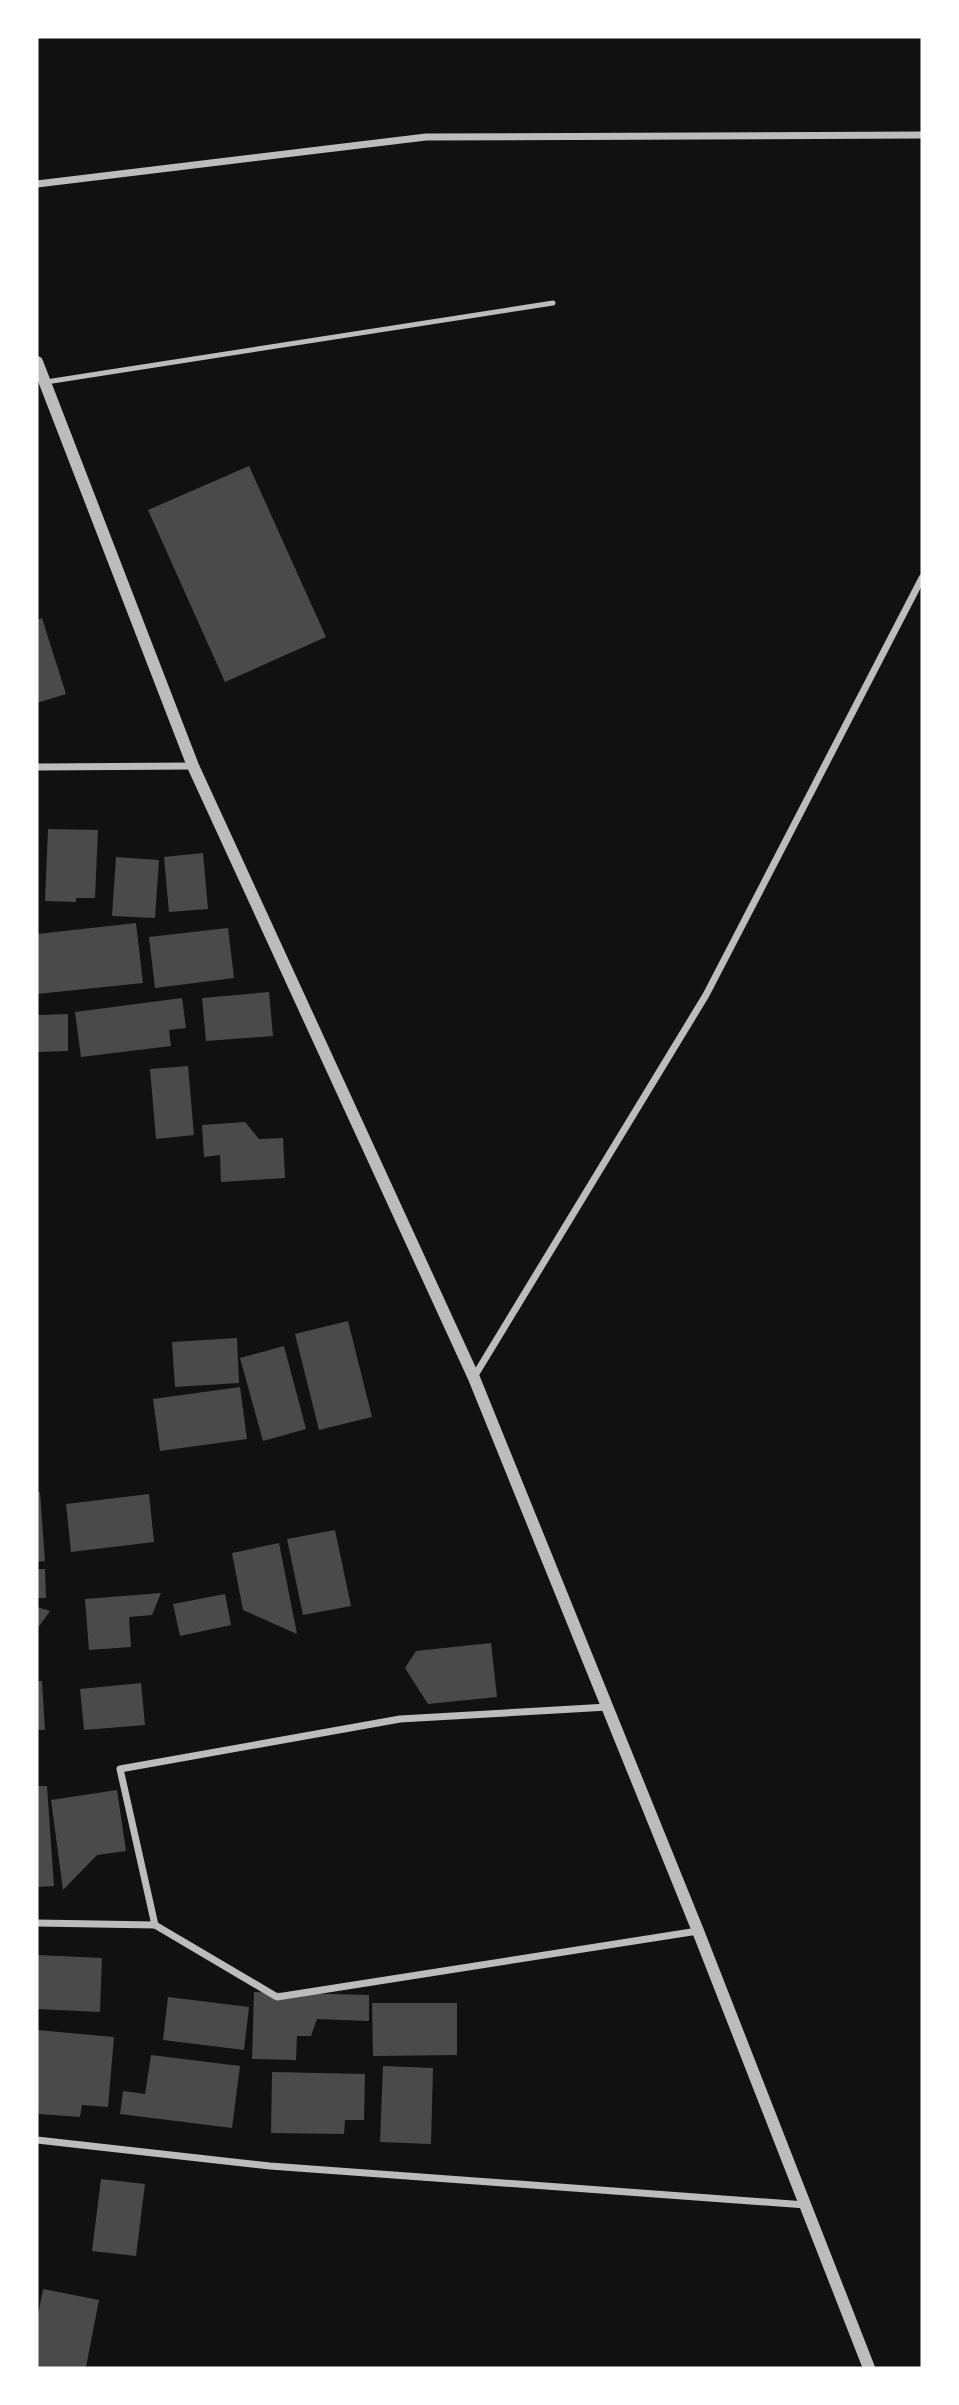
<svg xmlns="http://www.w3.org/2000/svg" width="959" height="2405" font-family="'IBM Plex Serif',serif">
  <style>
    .building { fill: #4a4a4a }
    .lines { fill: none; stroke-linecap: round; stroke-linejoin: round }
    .service { stroke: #bcbcbc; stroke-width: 5 }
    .minor { stroke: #bcbcbc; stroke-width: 7 }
    .tertiary { stroke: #bcbcbc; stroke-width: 12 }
  </style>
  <rect width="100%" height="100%" fill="#111"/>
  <g class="building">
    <polygon points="249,466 326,637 225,682 148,510"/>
    <polygon points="42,618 66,694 37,703 37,620"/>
    <polygon points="48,829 98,830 95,898 76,898 76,902 45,901"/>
    <polygon points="203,853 208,909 169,912 164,857"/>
    <polygon points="116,857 159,860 155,918 112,916"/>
    <polygon points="136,923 143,983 37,994 37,934"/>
    <polygon points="228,928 234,978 155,988 149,937"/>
    <polygon points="269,992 273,1036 206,1041 202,998"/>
    <polygon points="182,998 186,1028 169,1030 171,1046 81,1057 75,1012"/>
    <polygon points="68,1014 68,1051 37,1052 37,1015"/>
    <polygon points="188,1066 194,1135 156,1139 150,1069"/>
    <polygon points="245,1122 259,1139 283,1138 285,1178 221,1182 220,1155 204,1157 202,1125"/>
    <polygon points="348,1321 372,1417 319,1430 295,1334"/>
    <polygon points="237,1338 239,1383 175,1387 172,1342"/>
    <polygon points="284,1346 306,1429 263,1441 240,1358"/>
    <polygon points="240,1387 247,1439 160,1451 153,1399"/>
    <polygon points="37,1492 40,1492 45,1561 37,1562"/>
    <polygon points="149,1494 154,1542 71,1552 66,1504"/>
    <polygon points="335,1530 351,1606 303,1615 287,1539"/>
    <polygon points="279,1543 297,1634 243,1610 232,1553"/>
    <polygon points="37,1569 45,1569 46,1598 37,1598"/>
    <polygon points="161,1593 152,1615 129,1617 131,1647 89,1650 85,1599"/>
    <polygon points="225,1594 231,1625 180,1636 173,1604"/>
    <polygon points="37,1607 50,1611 37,1629"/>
    <polygon points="491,1643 497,1697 428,1704 405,1668 416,1651"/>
    <polygon points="37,1681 42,1681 45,1730 37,1730"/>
    <polygon points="141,1683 145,1725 84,1730 80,1689"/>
    <polygon points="37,1786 47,1786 54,1886 37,1887"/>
    <polygon points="117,1790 126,1851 97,1855 63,1890 51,1800"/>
    <polygon points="37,1955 102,1958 100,2012 37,2009"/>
    <polygon points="254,1992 369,1995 369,2021 317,2019 311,2036 297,2036 296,2060 252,2059"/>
    <polygon points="168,1997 249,2007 244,2050 163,2040"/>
    <polygon points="372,2003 457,2003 457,2055 373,2056"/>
    <polygon points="37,2030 114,2037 108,2107 82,2105 80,2117 39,2114 37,2103"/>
    <polygon points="151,2055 240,2066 232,2128 120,2114 123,2091 145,2094"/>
    <polygon points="383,2066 433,2068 431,2144 380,2142"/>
    <polygon points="272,2072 365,2074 364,2120 345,2120 344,2134 271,2133"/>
    <polygon points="101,2179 145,2184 136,2256 92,2251"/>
    <polygon points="43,2289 99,2300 86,2367 37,2368 37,2320"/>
  </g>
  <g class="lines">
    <polyline class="service" points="46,382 553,303"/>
    <g class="minor">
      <polyline points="37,184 426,137 922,135"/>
      <polyline points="37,767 193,766"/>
      <polyline points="474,1377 706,995 922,578"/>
      <polyline points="37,1923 155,1925 277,1997 698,1931"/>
      <polyline points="155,1925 120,1769 400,1719 608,1707"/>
      <polyline points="37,2140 270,2166 806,2205"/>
    </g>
    <polyline class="tertiary" points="37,362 193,766 474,1378 698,1931 869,2368"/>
  </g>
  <rect width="959" height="2405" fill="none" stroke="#ffffff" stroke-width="77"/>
</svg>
